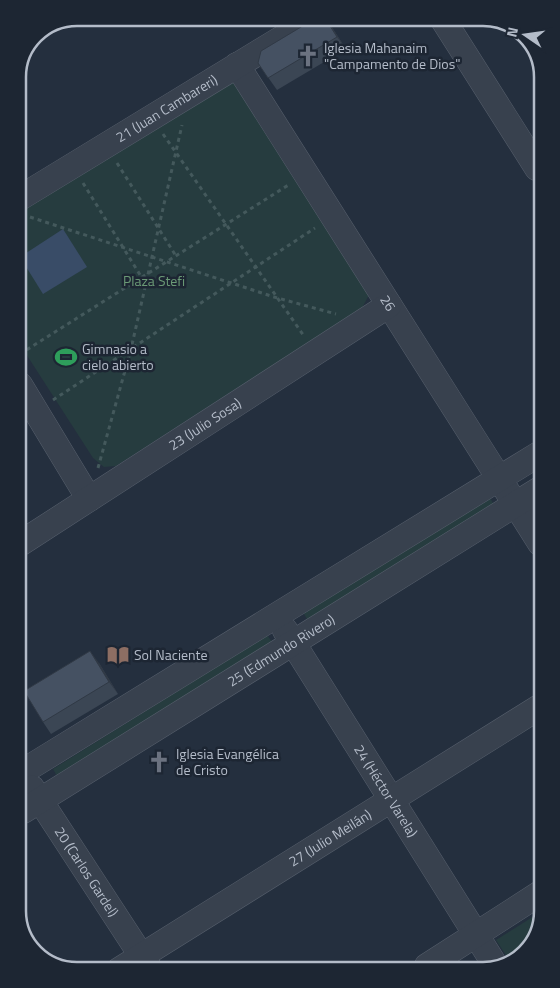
<svg xmlns="http://www.w3.org/2000/svg" width="560" height="988" font-family="'Titillium Web',sans-serif">
  <style>
    .green { fill: #263c3f }
    .water { fill: #394c67 }
    .lines { fill: none; stroke-linecap: round; stroke-linejoin: round }
    .minor-casing { stroke: #565f6c; stroke-width: 26 }
    .path { stroke: #44595c; stroke-width: 3; stroke-dasharray: 4 4; stroke-linecap: butt }
    .minor { stroke: #38414e; stroke-width: 25 }
    .wall { fill: #3b4654 }
    .shaded-wall { fill: #303945 }
    .building { fill: #455162; stroke: #303945 }
    .labels { text-anchor: middle; stroke-width: 5; stroke-linejoin: round; paint-order: stroke }
    .poi-label { font-size: 14px; fill: #b4bcc9; stroke: #1d2633; text-anchor: start }
    .street-label { font-size: 14px; fill: #b4bcc9; stroke: #1d2633 }
    .park-label { font-size: 14px; fill: #6b9a76; stroke: #1d2633 }
    .rim { fill: none; stroke: #b4bcc9; stroke-width: 2.5 }
  </style>
  <rect width="100%" height="100%" fill="#242f3e"/>
  <g class="green">
    <polygon points="233,82 369,295 362,308 116,466 104,467 93,458 19,343 19,206"/>
    <polygon points="489,496 494,505 308,621 303,612"/>
    <polygon points="267,635 273,643 58,778 53,769"/>
    <polygon points="542,911 533,944 511,963 496,940"/>
  </g>
  <polygon class="water" points="63,229 87,267 43,294 20,257"/>
  <g class="lines">
    <g class="minor-casing">
      <g id="minor">
        <polyline points="442,18 537,168"/>
        <path id="s1" d="M 237,65 L 540,543"/>
        <path id="s2" d="M 18,199 L 315,18"/>
        <polyline points="20,385 89,499"/>
        <path id="s3" d="M 21,543 L 389,305"/>
        <path id="s4" d="M 285,630 L 495,965"/>
        <polyline points="22,772 539,454"/>
        <path id="s5" d="M 32,788 L 150,969"/>
        <path id="s6" d="M 23,811 L 540,489"/>
        <polyline points="427,966 542,892"/>
        <path id="s7" d="M 119,970 L 541,706"/>
      </g>
    </g>
    <g class="path">
      <polyline points="163,134 304,336"/>
      <polyline points="117,163 176,256"/>
      <polyline points="83,183 142,278"/>
      <polyline points="30,217 274,297 336,314"/>
      <polyline points="20,354 290,184"/>
      <polyline points="53,400 315,228"/>
      <polyline points="98,468 131,349 182,125"/>
    </g>
    <use href="#minor" class="minor"/>
  </g>
  <g class="wall">
    <polygon points="326,18 346,49 277,90 258,63"/>
    <polygon points="99,663 118,694 51,734 43,722"/>
  </g>
  <g class="shaded-wall">
    <polygon points="326,18 331,26 346,49 337,37"/>
    <polygon points="90,651 99,663 118,694 109,682"/>
  </g>
  <g class="building">
    <polygon points="316,18 325,18 337,37 268,78 258,63 261,51"/>
    <polygon points="90,651 109,682 43,722 24,691"/>
  </g>
  <defs>
    <g id="church-bare" transform="scale(1.725)"><path d="M-1.2-6h2.4v3.5h3.3v2.4h-3.3V6h-2.4V-.1h-3.3v-2.4h3.3Z" fill="#6b7280" stroke="#1d2633" stroke-width="2.5" paint-order="stroke"/></g>
    <g id="stadium-bare" transform="scale(1.725)"><path d="M0-5a6.5 5 0 1 0 0 10a6.5 5 0 1 0 0-10ZM-3.5-1.8h7v3.6h-7Z" fill="#2e9e5b" stroke="#1d2633" stroke-width="2.5" paint-order="stroke"/></g>
    <g id="library-bare" transform="scale(1.725)"><path d="M-6-4Q-3-5.5-.7-3.5V5Q-3 3-6 4ZM6-4Q3-5.5 .7-3.5V5Q3 3 6 4Z" fill="#8d6e63" stroke="#1d2633" stroke-width="2.5" paint-order="stroke"/></g>
  </defs>
  <g fill-rule="evenodd">
    <use href="#church-bare" x="308" y="56"/>
    <use href="#stadium-bare" x="66" y="357"/>
    <use href="#library-bare" x="118" y="655"/>
    <use href="#church-bare" x="159" y="762"/>
  </g>
  <g class="labels">
    <g class="poi-label">
      <text x="324" y="53">Iglesia Mahanaim<tspan x="324" dy="16">"Campamento de Dios"</tspan></text>
      <text x="82" y="354">Gimnasio a<tspan x="82" dy="16">cielo abierto</tspan></text>
      <text x="134" y="660">Sol Naciente</text>
      <text x="176" y="759">Iglesia Evangélica<tspan x="176" dy="16">de Cristo</tspan></text>
    </g>
    <g class="street-label">
      <text dy="5" stroke="none"><textPath href="#s2" startOffset="174">21 (Juan Cambareri)</textPath></text>
      <text dy="5" stroke="none"><textPath href="#s1" startOffset="282">26</textPath></text>
      <text dy="5" stroke="none"><textPath href="#s3" startOffset="219">23 (Julio Sosa)</textPath></text>
      <text dy="5" stroke="none"><textPath href="#s6" startOffset="304">25 (Edmundo Rivero)</textPath></text>
      <text dy="5" stroke="none"><textPath href="#s4" startOffset="190">24 (Héctor Varela)</textPath></text>
      <text dy="5" stroke="none"><textPath href="#s7" startOffset="249">27 (Julio Meilán)</textPath></text>
      <text dy="5" stroke="none"><textPath href="#s5" startOffset="100">20 (Carlos Gardel)</textPath></text>
    </g>
    <g class="park-label">
      <text x="154" y="286">Plaza Stefi</text>
    </g>
  </g>
  <path d="M0 0H560V988H0ZM77 26H483A51 51 0 0 1 534 77V911A51 51 0 0 1 483 962H77A51 51 0 0 1 26 911V77A51 51 0 0 1 77 26Z" fill="#1d2633" fill-rule="evenodd"/>
  <path class="rim" d="M77 26H483A51 51 0 0 1 534 77V911A51 51 0 0 1 483 962H77A51 51 0 0 1 26 911V77A51 51 0 0 1 77 26Z"/>
  <g transform="translate(525 35) rotate(283)" stroke="#1d2633" stroke-width="4" paint-order="stroke">
  <path d="M0-4L9 19L0 12L-9 19Z" fill="#b4bcc9"/>
  <text y="-8" font-size="14" font-weight="bold" text-anchor="middle" fill="#b4bcc9">N</text>
  </g>
</svg>
